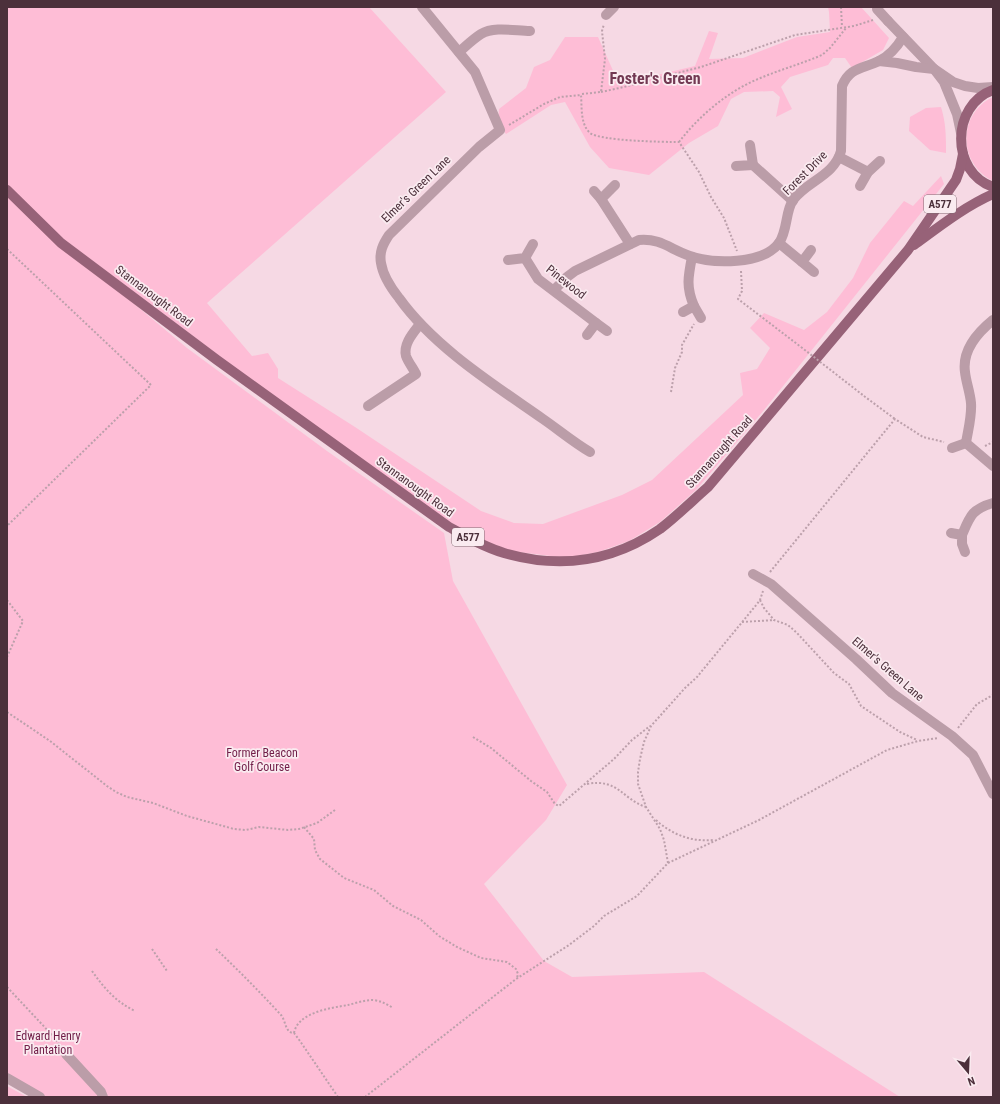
<svg xmlns="http://www.w3.org/2000/svg" width="1000" height="1104" font-family="'Roboto Condensed',sans-serif">
  <style>
    .green { fill: #febdd6 }
    .lines { fill: none; stroke-linecap: round; stroke-linejoin: round }
    .path { stroke: #bca0ab; stroke-width: 2; stroke-dasharray: 2 2; stroke-linecap: butt }
    .minor { stroke: #bb9da8; stroke-width: 10 }
    .major { stroke: #976278; stroke-width: 10 }
    .path-bridge { stroke: #bca0ab; stroke-width: 2; stroke-dasharray: 2 2; stroke-linecap: butt }
    .minor-bridge { stroke: #bb9da8; stroke-width: 10 }
    .labels { text-anchor: middle; stroke-width: 3.5; stroke-linejoin: round; paint-order: stroke }
    .shield { fill: #faebf0; stroke: #806871; stroke-width: 1 }
    .shield-label { font-size: 11px; font-weight: bold; fill: #4c303b }
    .street-label { font-size: 12px; fill: #4c303b; stroke: #faebf0 }
    .park-label { font-size: 12px; fill: #711d48; stroke: #faebf0 }
    .district-label { font-size: 16px; font-weight: bold; fill: #733953; stroke: #faebf0 }
  </style>
  <rect width="100%" height="100%" fill="#f6d9e4"/>
  <g class="green">
    <polygon points="7,7 369,7 446,92 207,303 252,356 268,353 278,369 278,378 355,427 481,511 514,523 543,524 622,495 652,480 743,395 740,373 757,369 770,348 750,328 764,313 804,330 827,312 853,278 870,243 904,201 913,206 941,176 944,184 764,410 696,490 660,522 629,541 598,552 567,558 502,550 443,520 65,246 187,348 327,451 444,533 453,581 567,785 546,820 484,884 544,961 572,977 704,972 900,1097 36,1097 7,1079"/>
    <polygon points="828,7 861,7 889,38 883,50 852,68 845,58 833,58 828,65 790,77 781,87 792,109 776,117 780,97 773,91 744,92 731,99 718,126 689,143 649,175 609,168 590,147 565,102 551,105 506,134 498,122 499,109 526,88 534,67 550,60 565,37 598,37 619,84 695,66 709,31 718,33 709,59 743,58 797,37 830,32 829,12"/>
    <path d="M 993,97 L 993,181 C 958,164 957,114 993,97 Z"/>
    <path d="M 941,107 C 946,123 946,137 946,153 L 930,150 L 909,131 L 910,117 L 926,108 Z"/>
    <polygon points="7,1086 27,1097 7,1097"/>
  </g>
  <g class="lines">
    <g class="path">
      <polyline points="841,7 842,27"/>
      <polyline points="601,92 624,87 701,67 795,35 854,26 873,20"/>
      <polyline points="582,94 601,92 605,59 602,31 604,24"/>
      <path d="M 509,125 L 544,104 L 560,97 L 581,95 C 582,106 580,124 590,133 C 601,141 663,142 679,142 L 699,172 L 711,197 L 724,218 L 737,251"/>
      <path d="M 679,142 C 699,116 727,92 758,79 C 779,70 801,64 822,55 L 830,48 L 846,28"/>
      <polyline points="7,249 151,385 7,526"/>
      <polyline points="741,271 742,291 738,299 801,347"/>
      <polyline points="671,392 675,368 682,352 682,345 694,324"/>
      <polyline points="864,396 895,419"/>
      <polyline points="985,446 993,442"/>
      <polyline points="770,572 895,419 923,437 944,442"/>
      <polyline points="7,600 23,621 7,657"/>
      <polyline points="760,600 764,608 774,620 788,625 797,633 834,673 849,684 861,706 900,732 917,740"/>
      <polyline points="742,622 774,620"/>
      <polyline points="7,712 50,741 107,786 116,792 127,797 153,803 187,816 234,829 246,830 259,827 288,830 299,829 317,823 335,810"/>
      <polyline points="958,728 977,704 993,695"/>
      <polyline points="473,737 491,748 531,781 547,792 555,804 559,806 614,759 632,740 650,726"/>
      <path d="M 587,784 C 618,778 622,799 646,807"/>
      <path d="M 656,820 C 672,835 692,842 714,840"/>
      <polyline points="304,827 314,839 315,850 320,859 344,878 374,890 393,906 421,920 439,936 457,947 481,958 507,962 516,969 518,974 517,978"/>
      <polyline points="668,863 664,840 660,829 646,807 638,784 638,772 640,759 644,742 651,726 685,688 697,677 757,604 760,600 763,591"/>
      <polyline points="152,949 167,971"/>
      <path d="M 216,949 C 238,970 260,992 281,1015 C 286,1021 285,1033 294,1033 L 300,1041 L 338,1097"/>
      <path d="M 92,971 C 104,988 116,1002 135,1011"/>
      <polyline points="7,987 52,1035 61,1047"/>
      <path d="M 294,1033 C 298,1012 331,1008 348,1005 C 356,1003 365,1000 373,1000 C 381,1001 387,1004 393,1008"/>
      <polyline points="365,1097 516,979 569,945 594,926 604,916 637,896 668,863 759,820 887,750 918,741 938,738"/>
    </g>
    <g class="minor">
      <path d="M 422,7 L 475,72 L 500,130 L 479,147 L 389,235 C 383,244 379,252 381,263 C 383,276 391,288 399,298 C 434,347 493,384 543,419 C 559,430 573,442 590,452"/>
      <polyline points="606,15 614,7"/>
      <polyline points="888,21 934,69 944,82 957,114 961,133"/>
      <path d="M 459,52 C 466,46 473,39 481,34 C 494,26 516,31 530,31"/>
      <polyline points="879,61 897,63 916,67 934,69 953,82 965,86 978,88 993,87"/>
      <polyline points="839,157 868,172"/>
      <polyline points="753,165 793,201"/>
      <polyline points="736,166 753,165 750,145"/>
      <polyline points="860,186 868,172 880,161"/>
      <polyline points="594,191 601,199 615,185"/>
      <polyline points="601,199 630,244"/>
      <polyline points="779,243 802,262"/>
      <polyline points="811,250 802,262 814,272"/>
      <path d="M 692,257 C 688,277 686,287 694,306"/>
      <polyline points="525,258 538,279 596,323"/>
      <polyline points="508,260 525,258 533,244"/>
      <path d="M 554,290 L 567,277 L 575,271 L 639,240 C 661,238 671,250 690,256 C 713,264 763,265 779,243 C 788,230 785,212 793,200 C 807,181 834,176 841,151 L 842,86 C 850,67 862,69 879,61 C 889,56 897,47 903,37"/>
      <polyline points="683,312 694,306 701,318"/>
      <path d="M 993,320 C 977,333 962,351 965,372 C 966,382 970,392 971,403 C 972,416 968,430 966,443 L 993,466"/>
      <polyline points="587,335 596,323 607,331"/>
      <path d="M 368,406 L 416,374 C 413,368 408,362 406,356 C 403,344 413,333 420,324"/>
      <polyline points="952,448 966,443"/>
      <polyline points="951,533 962,535 962,544 965,552"/>
      <path d="M 962,535 C 970,516 972,509 993,503"/>
      <polyline points="753,574 771,584 856,659 892,693 952,736 973,755 993,794"/>
      <polyline points="66,1054 101,1092 103,1097"/>
      <polyline points="7,1078 40,1097"/>
    </g>
    <g class="major">
      <path d="M 993,90 C 951,105 950,172 993,187"/>
      <path d="M 7,190 L 61,243 L 217,360 L 449,527 C 467,537 484,547 504,553 C 559,569 612,562 660,529 C 677,516 692,501 708,487 L 908,250 L 956,180 L 960,169 L 963,154"/>
      <path d="M 914,245 C 940,226 964,207 993,194"/>
    </g>
    <polyline class="path-bridge" points="801,347 864,396"/>
    <polyline class="minor-bridge" points="877,9 888,21"/>
  </g>
  <g class="labels">
    <g class="shield">
      <rect x="924" y="195" width="32" height="18" rx="3"/>
      <rect x="452" y="528" width="32" height="18" rx="3"/>
    </g>
    <g class="shield-label">
      <text x="940" y="208">A577</text>
      <text x="468" y="541">A577</text>
    </g>
    <g class="street-label">
      <text transform="translate(805 173) rotate(-45)" y="4">Forest Drive</text>
      <text transform="translate(416 189) rotate(-44)" y="4">Elmer's Green Lane</text>
      <text transform="translate(566 282) rotate(38)" y="4">Pinewood</text>
      <text transform="translate(154 296) rotate(37)" y="4">Stannanought Road</text>
      <text transform="translate(719 452) rotate(-48)" y="4">Stannanought Road</text>
      <text transform="translate(415 487) rotate(36)" y="4">Stannanought Road</text>
      <text transform="translate(888 669) rotate(41)" y="4">Elmer's Green Lane</text>
    </g>
    <g class="park-label">
      <text x="262" y="757">Former Beacon<tspan x="262" dy="14">Golf Course</tspan></text>
      <text x="48" y="1040">Edward Henry<tspan x="48" dy="14">Plantation</tspan></text>
    </g>
    <g class="district-label">
      <text x="655" y="84">Foster's Green</text>
    </g>
  </g>
  <rect width="1000" height="1104" fill="none" stroke="#4c303b" stroke-width="16"/>
  <g transform="translate(968 1072) rotate(161)" stroke="#faebf0" stroke-width="3" paint-order="stroke">
  <path d="M0-3L7 15L0 10L-7 15Z" fill="#4c303b"/>
  <text y="-6" font-size="11" font-weight="bold" text-anchor="middle" fill="#4c303b">N</text>
  </g>
</svg>
